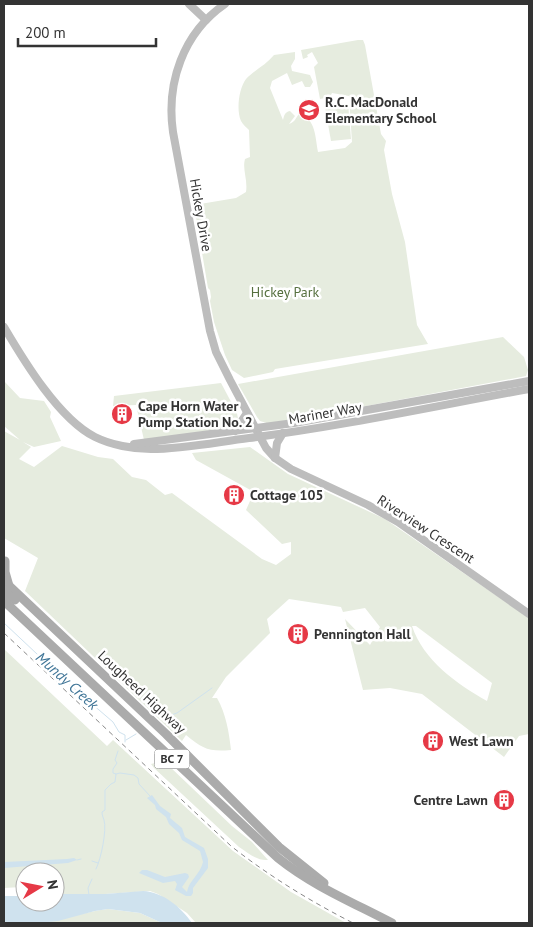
<svg xmlns="http://www.w3.org/2000/svg" width="533" height="927" font-family="'PT Sans',sans-serif">
  <style>
    .green { fill: #e6ecdf; fill-rule: evenodd }
    .water { fill: #cfe2ee }
    .lines { fill: none; stroke-linecap: round; stroke-linejoin: round }
    .stream { stroke: #cfe2ee; stroke-width: 1 }
    .secondary { stroke: #bdbdbd; stroke-width: 8 }
    .primary { stroke: #ababab; stroke-width: 9 }
    .rail { stroke: #888; stroke-width: 1; stroke-dasharray: 5 4; stroke-linecap: butt }
    .labels { text-anchor: middle; stroke-width: 5; stroke-linejoin: round; paint-order: stroke }
    .shield { fill: #fff; stroke: #707070; stroke-width: 1 }
    .shield-label { font-size: 12px; font-weight: bold; fill: #333 }
    .poi-label { font-size: 14px; font-weight: bold; fill: #333; stroke: #fff; text-anchor: start }
    .street-label { font-size: 14px; fill: #333; stroke: #fff }
    .park-label { font-size: 14px; fill: #56703f; stroke: #fff }
    .water-label { font-size: 15px; font-style: italic; fill: #3f7597; stroke: #fff }
  </style>
  <rect width="100%" height="100%" fill="#fff"/>
  <g class="green">
    <path d="M 358,40 L 363,40 L 365,45 L 381,134 L 386,141 L 384,150 L 392,194 L 405,242 L 417,325 L 428,344 L 275,369 L 273,372 L 244,378 L 232,370 L 225,355 L 214,322 L 210,301 L 211,297 L 210,290 L 208,288 L 194,205 L 236,198 L 246,192 C 248,180 242,169 245,159 L 250,157 L 249,130 C 247,128 243,125 241,121 C 236,110 239,88 246,79 C 253,71 266,65 274,55 L 295,52 L 295,59 L 291,66 L 292,71 L 310,75 L 313,82 L 310,87 L 305,87 L 302,81 L 292,85 L 287,73 L 272,81 L 270,88 L 283,120 C 284,117 284,112 290,111 L 295,116 L 289,124 C 296,122 296,116 301,112 C 316,123 315,135 318,152 L 345,148 L 352,142 L 349,96 L 332,93 L 330,97 L 320,99 L 314,67 L 318,63 L 312,52 L 307,55 L 308,57 L 303,59 L 301,50 Z"/>
    <polygon points="348,103 351,139 331,141 325,107"/>
    <polygon points="503,337 524,357 528,370 526,376 270,424 260,421 257,417 238,384"/>
    <path d="M 4,381 L 20,398 L 44,401 L 51,412 L 50,417 L 61,441 L 34,447 L 23,442 L 31,447 L 19,459 L 34,467 L 62,446 L 98,457 L 113,459 L 132,477 L 146,480 L 165,495 L 172,493 L 262,559 L 276,565 L 291,554 L 291,542 L 282,544 L 246,510 L 254,492 L 196,460 L 192,453 L 250,447 L 288,474 L 385,519 L 529,618 L 529,734 L 519,736 L 504,757 L 422,694 L 390,688 L 363,690 L 345,619 L 370,645 L 380,627 L 365,608 L 343,612 L 341,607 L 289,599 L 267,619 L 270,633 L 226,677 L 212,698 L 217,698 C 226,714 229,732 231,750 C 209,752 203,749 186,735 L 182,741 L 25,591 L 38,558 L 4,538 L 4,431 L 20,440 L 4,426 ZM 412,626 L 416,626 L 492,683 L 487,701 C 457,684 423,660 412,626 Z"/>
    <polygon points="221,383 237,413 238,419 232,427 227,428 144,440 136,405 113,406 114,396"/>
    <polygon points="4,649 107,746 113,740 233,851 291,892 346,923 196,923 187,913 158,894 150,891 105,894 55,894 55,872 25,872 25,890 22,887 4,888"/>
    <path d="M 155,763 L 168,765 L 232,826 L 252,842 L 268,860 C 257,861 248,853 239,847 L 154,768 L 151,764 Z"/>
    <path d="M 108,909 L 140,913 L 162,923 L 39,923 C 62,920 84,912 108,909 Z"/>
  </g>
  <g class="water">
    <path d="M 152,795 L 160,806 L 171,814 L 170,818 L 182,828 L 185,837 L 204,848 L 208,859 L 208,868 L 193,888 L 193,893 L 191,896 L 186,896 L 175,890 L 177,884 L 175,881 L 163,883 L 139,873 L 142,870 L 147,870 L 165,877 L 185,873 L 188,874 L 189,877 L 182,887 L 187,892 C 189,880 200,875 203,862 L 200,851 L 182,840 L 179,833 L 169,824 L 166,817 L 156,809 L 155,805 L 147,798 Z"/>
    <polygon points="74,858 77,860 68,863 4,868 4,862 67,859"/>
    <path d="M 143,891 C 163,892 181,907 192,923 L 162,923 L 140,913 L 108,909 L 95,911 L 58,921 L 39,923 L 4,923 L 4,896 L 25,896 L 25,902 L 55,902 L 55,894 L 105,894 Z"/>
  </g>
  <g class="lines">
    <g class="stream">
      <polyline points="4,623 70,685 113,722 119,732 125,735 125,742"/>
      <polyline points="163,718 177,713 212,688"/>
      <polyline points="126,740 136,734"/>
      <polyline points="116,774 120,773 134,775 138,778 139,784 150,796"/>
      <polyline points="77,860 81,859"/>
      <polyline points="92,861 98,863"/>
      <path d="M 96,869 C 101,859 107,830 104,820 C 103,817 102,815 102,812 L 105,810 L 105,790 L 111,784 L 115,782 L 116,774 L 113,773 L 113,769 L 117,763 L 115,760 L 118,751"/>
      <polyline points="89,895 88,888 92,879"/>
    </g>
    <g class="secondary">
      <polyline points="189,4 206,20"/>
      <path d="M 225,4 C 183,33 166,83 173,132 L 210,331 L 216,352 L 230,380 L 266,448 L 275,458 L 291,469 L 368,505 L 398,522 L 529,614"/>
      <path d="M 4,327 C 24,361 59,419 95,437 C 111,445 133,449 151,449 C 183,449 217,442 249,438 C 343,426 436,406 529,389"/>
      <polyline points="235,431 247,413"/>
      <polyline points="134,444 294,423 529,381"/>
      <polyline points="275,458 277,443 283,433"/>
    </g>
    <g class="primary">
      <polyline points="5,561 5,572 9,586"/>
      <polyline points="4,581 166,734 279,847 324,883"/>
      <polyline points="4,590 15,600"/>
      <path d="M 4,601 L 278,858 C 313,886 352,902 392,923"/>
    </g>
    <path class="rail" d="M 4,633 L 231,846 C 269,876 310,901 353,923"/>
  </g>
  <defs>
    <g id="school-disc" transform="scale(1.125)"><circle r="9.5" fill="#e63946" stroke="#fff"/><path d="M0-5L7-2L0 1L-7-2ZM-4 1L0 2.5L4 1V4Q0 6-4 4Z" fill="#fff"/></g>
    <g id="building-disc" transform="scale(1.125)"><circle r="9.5" fill="#e63946" stroke="#fff"/><path d="M-4-6H4V6H1V3H-1V6H-4ZM-2.5-4.3h1.7v1.8h-1.7ZM.8-4.3h1.7v1.8H.8ZM-2.5-1h1.7V.8h-1.7ZM.8-1h1.7V.8H.8Z" fill="#fff"/></g>
  </defs>
  <g fill-rule="evenodd">
    <use href="#school-disc" x="309" y="110"/>
    <use href="#building-disc" x="122" y="414"/>
    <use href="#building-disc" x="234" y="495"/>
    <use href="#building-disc" x="298" y="634"/>
    <use href="#building-disc" x="433" y="741"/>
    <use href="#building-disc" x="504" y="800"/>
  </g>
  <g class="labels">
    <rect class="shield" x="154.5" y="749.5" width="35" height="19" rx="4"/>
    <g class="shield-label">
      <text x="172" y="763">BC 7</text>
    </g>
    <g class="poi-label">
      <text x="325" y="107">R.C. MacDonald<tspan x="325" dy="16">Elementary School</tspan></text>
      <text x="138" y="411">Cape Horn Water<tspan x="138" dy="16">Pump Station No. 2</tspan></text>
      <text x="250" y="500">Cottage 105</text>
      <text x="314" y="639">Pennington Hall</text>
      <text x="449" y="746">West Lawn</text>
      <text x="488" y="805" text-anchor="end">Centre Lawn</text>
    </g>
    <g class="street-label">
      <text transform="translate(201 215) rotate(80)" y="5">Hickey Drive</text>
      <text transform="translate(325 413) rotate(-10)" y="5">Mariner Way</text>
      <text transform="translate(426 529) rotate(33)" y="5">Riverview Crescent</text>
      <text transform="translate(142 692) rotate(43)" y="5">Lougheed Highway</text>
    </g>
    <g class="park-label">
      <text x="285" y="297">Hickey Park</text>
    </g>
    <g class="water-label">
      <text transform="translate(67 681) rotate(42)" y="5">Mundy Creek</text>
    </g>
  </g>
  <rect width="533" height="927" fill="none" stroke="#333333" stroke-width="10"/>
  <g transform="translate(40 887) rotate(80)"><circle r="24" fill="#ffffff" stroke="#adadad"/>
  <path d="M0-4L9 19L0 12L-9 19Z" fill="#e63946"/>
  <text y="-8" font-size="14" font-weight="bold" text-anchor="middle" fill="#333333">N</text>
  </g>
  <path d="M18 38v8h138v-8" fill="none" stroke="#333333" stroke-width="2.5"/>
  <text x="25" y="38" font-size="15" fill="#333333" stroke="#ffffff" stroke-width="4" paint-order="stroke">200 m</text>
</svg>
